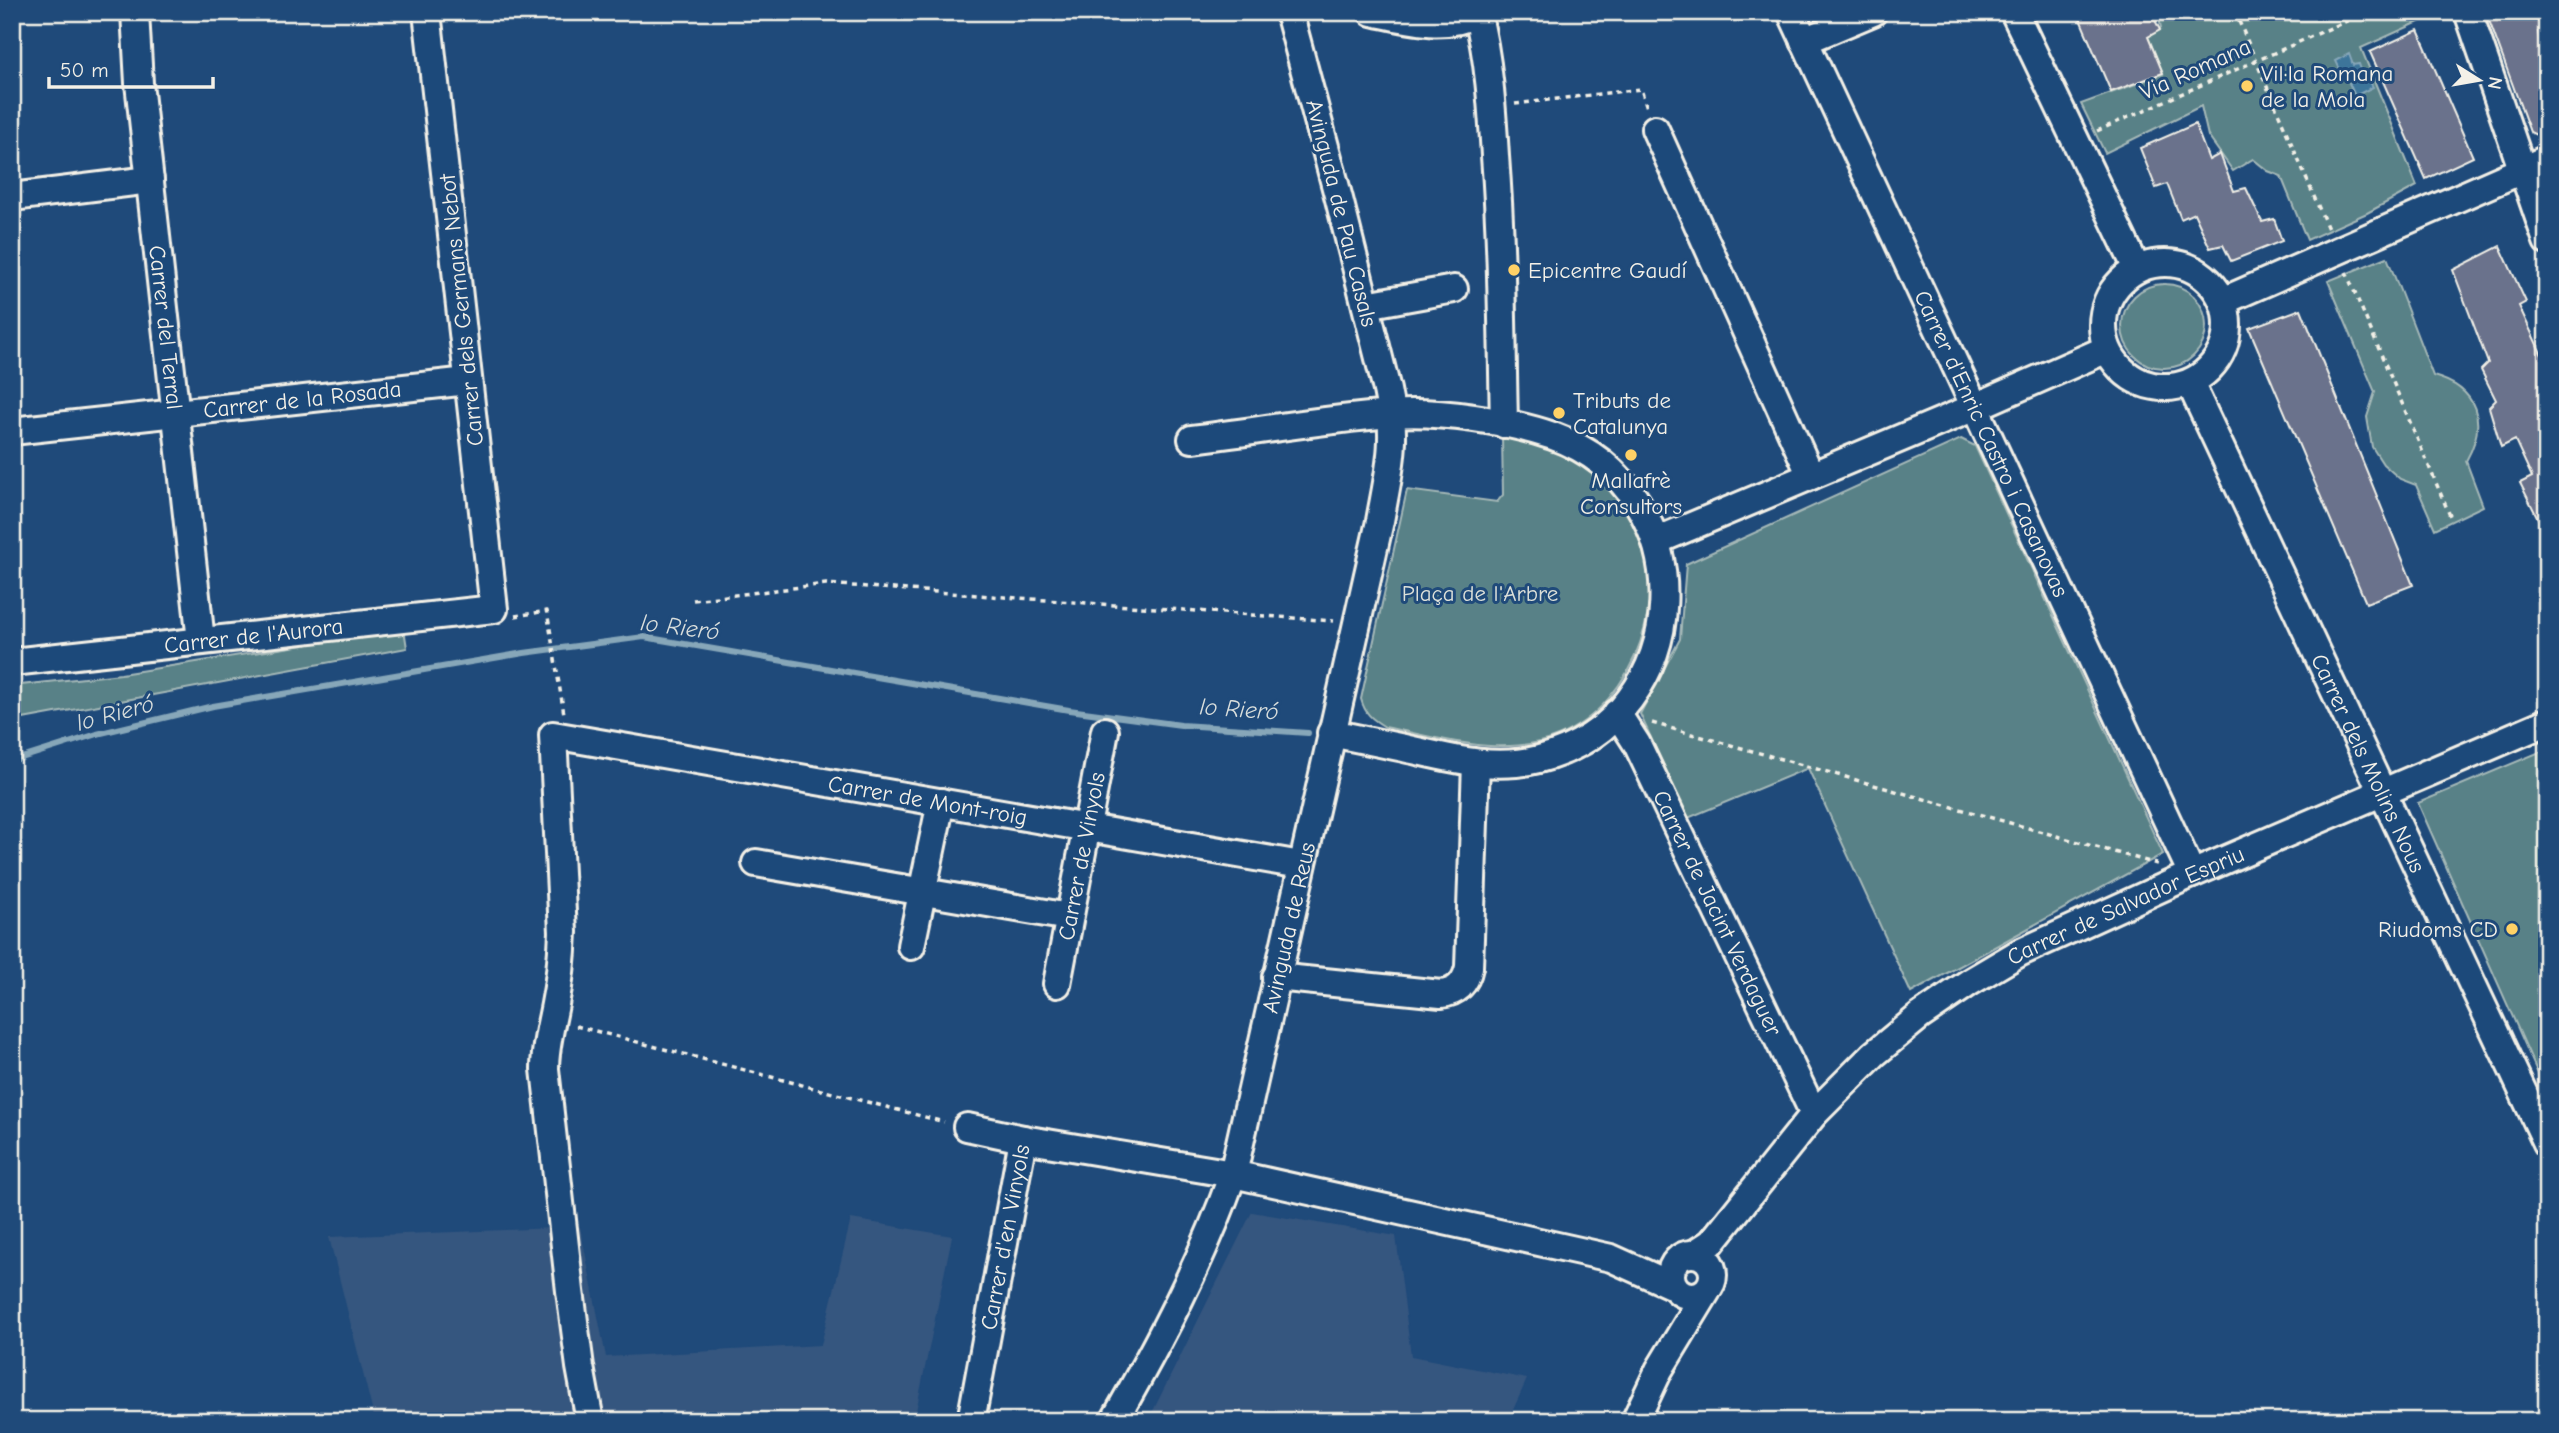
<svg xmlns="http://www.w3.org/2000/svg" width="2559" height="1433" font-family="'Comic Neue',sans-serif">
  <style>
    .built { fill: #36567f }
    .green { fill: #588187; stroke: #a6b9b8; stroke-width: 2 }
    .water { fill: #3e759a; stroke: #87a7b9; stroke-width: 2 }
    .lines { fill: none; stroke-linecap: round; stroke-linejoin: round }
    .stream { stroke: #87a7b9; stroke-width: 6 }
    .building { fill: #6a728c; stroke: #f4f1e8; stroke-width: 2 }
    .minor-casing { stroke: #f4f1e8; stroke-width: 32 }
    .path { stroke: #f4f1e8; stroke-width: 3.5; stroke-dasharray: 5 5; stroke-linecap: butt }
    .minor { stroke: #1f4a7a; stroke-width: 26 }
    .poi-dot { fill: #ffd166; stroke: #1f4a7a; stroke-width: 2.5 }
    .labels { text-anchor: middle; stroke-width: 6; stroke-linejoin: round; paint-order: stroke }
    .street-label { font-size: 23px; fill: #f4f1e8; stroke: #1f4a7a }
    .poi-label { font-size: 23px; fill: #f4f1e8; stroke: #1f4a7a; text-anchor: start }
    .park-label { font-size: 23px; fill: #dde0d9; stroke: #1f4a7a }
    .water-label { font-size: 24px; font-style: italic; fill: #d9dedc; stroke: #1f4a7a }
  </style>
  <rect width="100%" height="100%" fill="#1f4a7a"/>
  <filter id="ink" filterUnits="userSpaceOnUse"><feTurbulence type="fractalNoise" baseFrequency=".0143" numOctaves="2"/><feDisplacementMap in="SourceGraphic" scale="14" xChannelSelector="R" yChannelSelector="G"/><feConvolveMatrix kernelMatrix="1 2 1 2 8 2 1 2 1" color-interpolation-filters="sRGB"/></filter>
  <g filter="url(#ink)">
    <g class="built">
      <polygon points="1252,1212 1396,1236 1411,1356 1527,1379 1508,1421 1148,1421"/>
      <polygon points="851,1219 952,1236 914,1421 375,1421 329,1237 580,1227 606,1357 821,1345"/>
    </g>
    <g class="green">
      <polygon points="2158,12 2441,12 2361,48 2417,186 2367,213 2307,240 2281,176 2268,171 2253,159 2233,171 2208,136 2201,106 2105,153 2081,104 2163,74 2148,37 2161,28"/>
      <path d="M 2387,257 L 2433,376 C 2478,388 2488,422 2466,461 L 2483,506 L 2435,529 L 2416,485 L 2400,479 L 2383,464 L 2372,447 L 2367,417 L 2375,392 L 2328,281 Z"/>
      <circle cx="2164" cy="326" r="42"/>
      <path d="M 1502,436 C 1549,442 1586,463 1617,497 C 1622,504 1630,510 1634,518 C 1673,592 1637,703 1558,736 C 1503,759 1440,738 1385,727 C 1372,719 1365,714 1361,699 L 1407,490 L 1497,502 L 1503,495 Z"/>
      <polygon points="1961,439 1975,446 2163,854 1911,993 1808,768 1688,818 1640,714 1680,639 1686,564"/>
      <polygon points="404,629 407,648 12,721 12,686 121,674"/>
      <polygon points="2547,749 2547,1094 2418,803"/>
    </g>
    <g class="water">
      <polygon points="2349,54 2353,65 2359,64 2361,70 2344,78 2336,61"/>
      <polygon points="2367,76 2373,87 2355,96 2349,83"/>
    </g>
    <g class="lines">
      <polyline class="stream" points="12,761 97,734 213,706 524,653 644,637 1069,710 1181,725 1308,733"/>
    </g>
    <g class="building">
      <polygon points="2077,12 2151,12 2160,30 2148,37 2163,73 2111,92"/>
      <polygon points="2486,12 2547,12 2547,29 2538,32 2542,56 2547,62 2547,140 2530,132"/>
      <polygon points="2418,30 2473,157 2426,179 2370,52"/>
      <polygon points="2195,124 2209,160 2220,154 2234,191 2246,188 2262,222 2274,219 2282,241 2231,261 2223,245 2210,248 2194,213 2181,219 2167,184 2156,188 2140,148"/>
      <polygon points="2500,246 2526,302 2519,306 2547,366 2547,536 2520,483 2532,477 2515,440 2501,447 2489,407 2496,400 2481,370 2488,363 2453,270"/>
      <polygon points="2301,309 2413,585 2366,603 2249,328"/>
    </g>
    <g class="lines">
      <g class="minor-casing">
        <g id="minor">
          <path id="s1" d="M 135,12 L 139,83 L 201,641"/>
          <path d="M 1372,12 C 1412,20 1442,31 1482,12"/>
          <path d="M 1477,12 C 1489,59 1492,107 1495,156 C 1502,245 1502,334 1504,424"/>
          <path id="s2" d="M 1791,12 L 2192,874"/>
          <polyline points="2014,12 2137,269"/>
          <polyline points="2468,12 2547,241"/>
          <polyline points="1804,41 1873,12"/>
          <polyline points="1655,129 1811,476"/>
          <polyline points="12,197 150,180"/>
          <circle cx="2165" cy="325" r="62"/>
          <polyline points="2223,301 2547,159"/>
          <polyline points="1366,305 1454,289"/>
          <path id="s3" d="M 2190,383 L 2547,1143"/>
          <path id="s4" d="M 12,431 L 468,381"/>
          <path d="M 1192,439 C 1258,431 1325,419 1391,414 C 1438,410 1509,421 1553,436 C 1707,491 1698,718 1539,759 C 1493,771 1449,758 1404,748 C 1380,743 1356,738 1331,733"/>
          <polyline points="1656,541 1975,407 2107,349"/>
          <path id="s5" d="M 12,662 L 494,609 L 427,12"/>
          <path id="s6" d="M 1617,713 L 1637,744 L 1814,1114"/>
          <polyline points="756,863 1069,917"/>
          <polyline points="911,946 941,802"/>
          <path d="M 1276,977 L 1441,994 C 1457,992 1466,983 1469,967 L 1476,763"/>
          <path id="s7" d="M 1057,984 L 1105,731"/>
          <polyline points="967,1127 1023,1139"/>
          <path id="s8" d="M 1694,1254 L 1711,1243 L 1814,1114 L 1874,1054 L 1920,1016 L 1970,982 L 2019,953 L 2192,874 L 2547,722"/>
          <circle cx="1692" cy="1275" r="21"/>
          <path id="s9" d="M 590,1421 L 580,1367 L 570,1291 L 545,1069 C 545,1046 551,1026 555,1004 C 560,980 562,956 563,932 L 553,735 L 1301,865"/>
          <path id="s10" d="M 971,1421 L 1023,1139 L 1233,1174 L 1611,1258 L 1673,1286"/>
          <path id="s11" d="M 1114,1421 C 1160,1341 1202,1261 1233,1174 L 1380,521 C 1389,471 1398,440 1387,390 L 1339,199 L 1289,12"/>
          <polyline points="1635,1421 1659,1370 1707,1291"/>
        </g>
      </g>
      <g class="path">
        <polyline points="2235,12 2328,229"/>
        <polyline points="1515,104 1641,89 1647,108"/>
        <polyline points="2097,131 2367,12"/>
        <polyline points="2346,272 2451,518"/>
        <polyline points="693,600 826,584 1334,621"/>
        <polyline points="515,616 547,611 564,714"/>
        <polyline points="1652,723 2157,864"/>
        <polyline points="576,1026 944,1122"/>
        <polyline points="2536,1421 2547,1416"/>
      </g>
      <use href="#minor" class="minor"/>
    </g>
  </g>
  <g class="poi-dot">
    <circle cx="2247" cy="86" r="7"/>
    <circle cx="1514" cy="270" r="7"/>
    <circle cx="1559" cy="413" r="7"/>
    <circle cx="1631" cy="455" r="7"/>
    <circle cx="2512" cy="929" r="7"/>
  </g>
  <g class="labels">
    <g class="street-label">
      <text transform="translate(2195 69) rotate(-24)" y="8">Via Romana</text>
      <text transform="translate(1342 213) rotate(76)" y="8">Avinguda de Pau Casals</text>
      <text transform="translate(461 310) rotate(-96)" y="8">Carrer dels Germans Nebot</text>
      <text dy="8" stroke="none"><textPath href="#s1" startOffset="317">Carrer del Terral</textPath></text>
      <text dy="8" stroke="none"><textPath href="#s4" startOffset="292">Carrer de la Rosada</textPath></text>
      <text dy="8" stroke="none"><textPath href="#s2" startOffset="476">Carrer d'Enric Castro i Casanovas</textPath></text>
      <text dy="8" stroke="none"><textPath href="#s5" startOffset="243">Carrer de l'Aurora</textPath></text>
      <text dy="8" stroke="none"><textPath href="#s3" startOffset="420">Carrer dels Molins Nous</textPath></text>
      <text dy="8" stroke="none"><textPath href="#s9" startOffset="1071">Carrer de Mont-roig</textPath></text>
      <text dy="8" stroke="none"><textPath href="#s7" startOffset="130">Carrer de Vinyols</textPath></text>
      <text dy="8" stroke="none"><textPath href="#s8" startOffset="564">Carrer de Salvador Espriu</textPath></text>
      <text dy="8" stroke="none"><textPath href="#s6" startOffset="224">Carrer de Jacint Verdaguer</textPath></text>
      <text dy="8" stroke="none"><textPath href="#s11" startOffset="527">Avinguda de Reus</textPath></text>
      <text dy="8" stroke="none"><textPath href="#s10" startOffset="187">Carrer d'en Vinyols</textPath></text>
    </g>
    <g class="poi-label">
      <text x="2261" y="81">Vil·la Romana<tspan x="2261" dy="26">de la Mola</tspan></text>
      <text x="1528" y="278">Epicentre Gaudí</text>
      <text x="1573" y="408">Tributs de<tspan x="1573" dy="26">Catalunya</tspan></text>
      <text x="1631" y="488" text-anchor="middle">Mallafrè<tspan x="1631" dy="26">Consultors</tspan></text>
      <text x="2498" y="937" text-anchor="end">Riudoms CD</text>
    </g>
    <g class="park-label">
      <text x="1480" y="601">Plaça de l'Arbre</text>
    </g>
    <g class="water-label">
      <text transform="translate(680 627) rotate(7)" y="8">lo Rieró</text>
      <text transform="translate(1239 709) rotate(4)" y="8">lo Rieró</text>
      <text transform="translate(115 713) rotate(-15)" y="8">lo Rieró</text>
    </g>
  </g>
  <rect width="2559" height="1433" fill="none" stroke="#1f4a7a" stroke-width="42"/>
  <rect x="21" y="21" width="2517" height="1391" fill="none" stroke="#f4f1e8" stroke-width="2.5" filter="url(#ink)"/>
  <g transform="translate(2479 80) rotate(101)" stroke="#1f4a7a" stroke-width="5" paint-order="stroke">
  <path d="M0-5L12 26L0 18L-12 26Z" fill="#f4f1e8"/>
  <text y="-10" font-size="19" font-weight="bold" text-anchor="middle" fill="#f4f1e8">N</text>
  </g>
  <path d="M49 77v10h164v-10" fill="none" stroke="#f4f1e8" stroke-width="3.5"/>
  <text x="60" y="77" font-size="21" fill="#f4f1e8" stroke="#1f4a7a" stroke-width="5" paint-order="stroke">50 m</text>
</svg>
